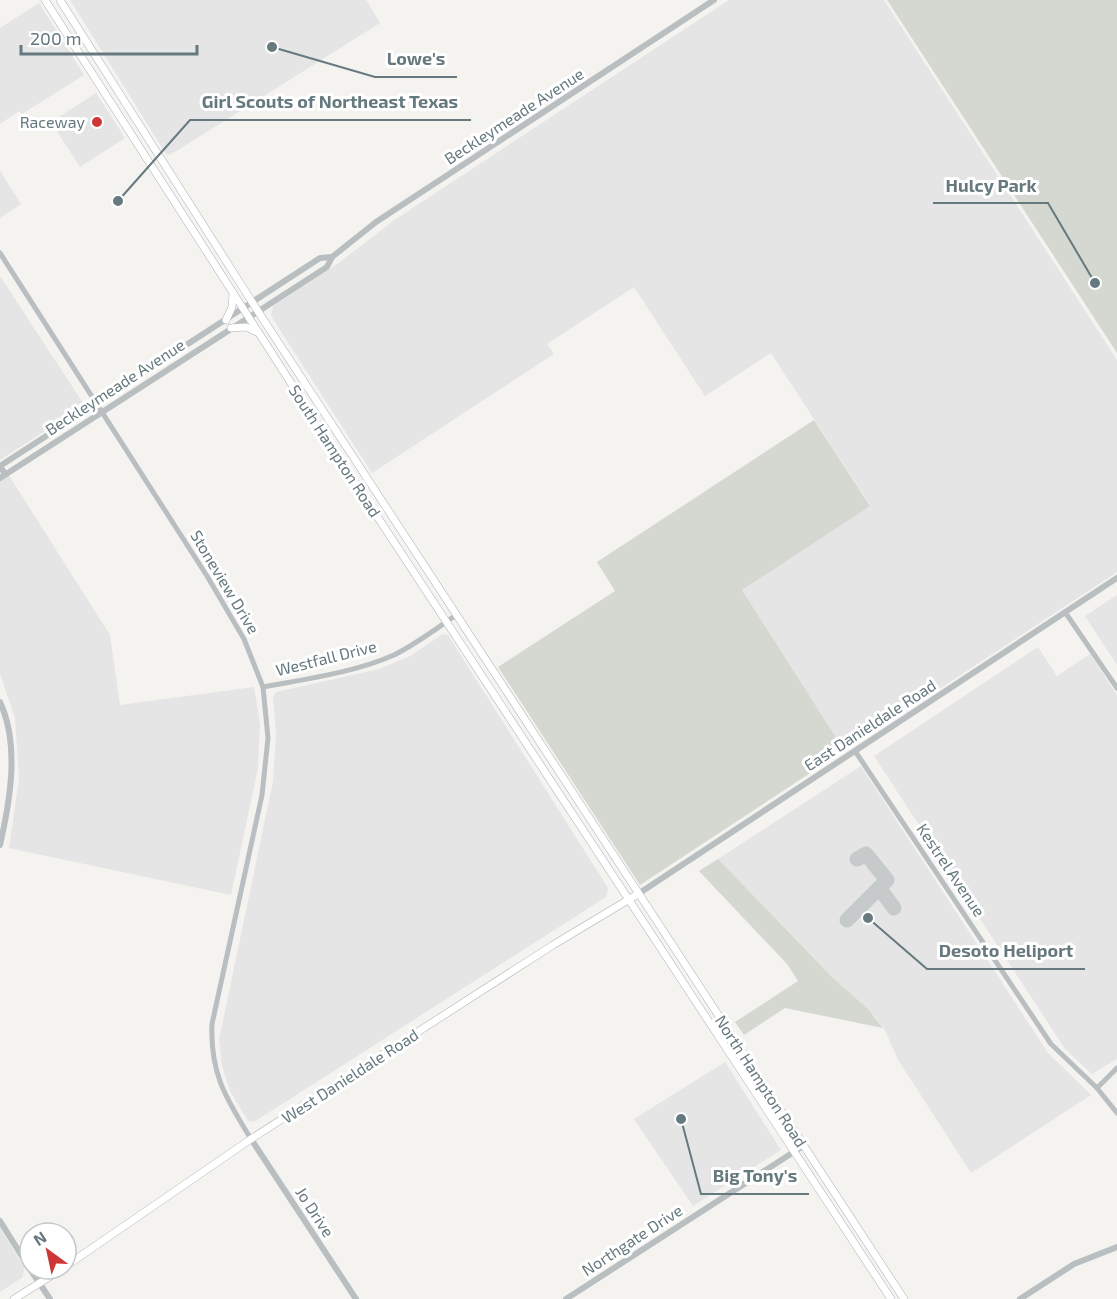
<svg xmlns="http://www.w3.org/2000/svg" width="1117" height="1299" font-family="'Exo 2',sans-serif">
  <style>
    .built { fill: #e4e5e4 }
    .green { fill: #d4d8d0 }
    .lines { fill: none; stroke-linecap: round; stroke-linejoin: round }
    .taxiway { stroke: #c6caca; stroke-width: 15 }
    .secondary-casing { stroke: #abb3b5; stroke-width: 8 }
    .minor { stroke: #b9bec0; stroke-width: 5 }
    .tertiary { stroke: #b9bec0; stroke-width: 6 }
    .secondary { stroke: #fff; stroke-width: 7 }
    .poi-dot { fill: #cd3737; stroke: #fff; stroke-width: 2 }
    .labels { text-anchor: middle; stroke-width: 6; stroke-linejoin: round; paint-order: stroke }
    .street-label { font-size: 16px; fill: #66797e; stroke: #fff }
    .poi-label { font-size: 16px; fill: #66797e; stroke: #fff; text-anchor: end }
    .leader { fill: none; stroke: #66797e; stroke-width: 2 }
    .callout-dot { fill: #66797e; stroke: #fff; stroke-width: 2 }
    .callout-label { font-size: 18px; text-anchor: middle; font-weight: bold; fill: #66797e; stroke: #fff; stroke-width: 6; stroke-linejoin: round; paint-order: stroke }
  </style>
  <rect width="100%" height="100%" fill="#f4f3f0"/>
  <g class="built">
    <polygon points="70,0 366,0 380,23 170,155 166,154"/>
    <polygon points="729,0 884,0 1117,360 1117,572 927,697 834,752 837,739 742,590 870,505 771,353 705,396 634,287 547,344 554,354 372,473 271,316 273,306 336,265 393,221"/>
    <polygon points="39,3 84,75 22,114 19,111 0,124 0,28"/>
    <polygon points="96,93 125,138 80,167 51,122"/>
    <polygon points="0,171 21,204 0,218"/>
    <polygon points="0,276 83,403 82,407 0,460"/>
    <polygon points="8,474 110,635 120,705 254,687 260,723 258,768 231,895 9,848 19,779 15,718 0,674 0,479"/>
    <polygon points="1117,595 1117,665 1085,616"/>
    <polygon points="443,634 448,635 608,888 606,897 254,1122 248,1121 230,1091 222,1066 219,1040 273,781 276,733 273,697 276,692 379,669 410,656"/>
    <polygon points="1038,647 1057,676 1090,654 1117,695 1117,1059 1092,1074 1065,1049 874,756"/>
    <polygon points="861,766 1048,1053 1091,1095 971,1173 897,1058 885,1030 874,1015 833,978 718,859"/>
    <polygon points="725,1062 781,1150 693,1206 634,1119"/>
    <polygon points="0,1228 24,1267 23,1277 0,1292"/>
  </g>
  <g class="green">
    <polygon points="887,0 1117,0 1117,353"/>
    <polygon points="814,420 870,506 742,590 837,739 833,758 640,885 498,667 615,591 597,562"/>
    <polygon points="718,859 833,978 869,1010 883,1028 785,1008 744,1035 735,1022 798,981 787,964 699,871"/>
  </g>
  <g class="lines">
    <g class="taxiway">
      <polyline points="878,892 883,893 894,908"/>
      <polyline points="847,920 887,880 866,854 857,859"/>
    </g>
    <g class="secondary-casing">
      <g id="secondary">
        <polyline points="45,0 350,475 891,1299"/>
        <polyline points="60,0 261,316 904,1299"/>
        <polyline points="226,320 232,307 233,294"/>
        <polyline points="231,328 246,327 257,332"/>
        <polyline points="66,1266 251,1139 553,945 638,894"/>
        <polyline points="14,1299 62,1269"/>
      </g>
    </g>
    <g class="minor">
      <path d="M 0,253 L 207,576 L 244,639 L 263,687 L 268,738 L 262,795 L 212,1024 C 210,1074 226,1098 251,1139"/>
      <polyline points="1065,612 1117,688"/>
      <path d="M 263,687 C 306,679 353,673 394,655 C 416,644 436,629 456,615"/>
      <polyline points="855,751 1051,1044 1097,1088 1117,1113"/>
      <polyline points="1097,1088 1117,1068"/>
    </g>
    <g class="tertiary">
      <polyline points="5,474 0,466 320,258 332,257"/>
      <polyline points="0,478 327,267 332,257 376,222 714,0"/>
      <path d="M 0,702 C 20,745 10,801 0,845"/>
      <polyline points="638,894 1117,578"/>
      <polyline points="251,1139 356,1299"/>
      <polyline points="0,1221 30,1269"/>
      <polyline points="30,1269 50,1299"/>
      <polyline points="566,1299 803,1146"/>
      <polyline points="1020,1299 1074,1264 1117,1247"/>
    </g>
    <use href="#secondary" class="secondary"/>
  </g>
  <circle class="poi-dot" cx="97" cy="122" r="6"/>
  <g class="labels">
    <g class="street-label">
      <text transform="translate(514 116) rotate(-33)" y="6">Beckleymeade Avenue</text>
      <text transform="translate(115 387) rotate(-33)" y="6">Beckleymeade Avenue</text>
      <text transform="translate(335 451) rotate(57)" y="6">South Hampton Road</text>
      <text transform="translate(225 582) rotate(59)" y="6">Stoneview Drive</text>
      <text transform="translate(326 658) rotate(-14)" y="6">Westfall Drive</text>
      <text transform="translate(870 725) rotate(-33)" y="6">East Danieldale Road</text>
      <text transform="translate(951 870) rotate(56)" y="6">Kestrel Avenue</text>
      <text transform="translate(350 1076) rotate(-33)" y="6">West Danieldale Road</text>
      <text transform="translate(761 1081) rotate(57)" y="6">North Hampton Road</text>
      <text transform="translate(315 1212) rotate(57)" y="6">Jo Drive</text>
      <text transform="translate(632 1240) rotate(-33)" y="6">Northgate Drive</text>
    </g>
    <g class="poi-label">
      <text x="85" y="128">Raceway</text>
    </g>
  </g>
  <path class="leader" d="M272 47L375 77H457M118 201L190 120H471M1095 283L1048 203H933M868 918L927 969H1085M681 1119L701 1194H809"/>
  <g class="callout-dot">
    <circle cx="272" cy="47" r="6"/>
    <circle cx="118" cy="201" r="6"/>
    <circle cx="1095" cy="283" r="6"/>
    <circle cx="868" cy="918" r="6"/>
    <circle cx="681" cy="1119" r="6"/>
  </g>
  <g class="callout-label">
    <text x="416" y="65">Lowe's</text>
    <text x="330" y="108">Girl Scouts of Northeast Texas</text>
    <text x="991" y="192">Hulcy Park</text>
    <text x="1006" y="957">Desoto Heliport</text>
    <text x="755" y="1182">Big Tony's</text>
  </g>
  <g transform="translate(48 1251) rotate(327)"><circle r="28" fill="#ffffff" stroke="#c2c9cb" stroke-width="1.5"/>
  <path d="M0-4.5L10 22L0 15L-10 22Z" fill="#cd3737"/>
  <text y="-9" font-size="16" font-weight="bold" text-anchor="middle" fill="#66797e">N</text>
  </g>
  <path d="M21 45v9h176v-9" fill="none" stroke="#66797e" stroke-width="3"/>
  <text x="30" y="45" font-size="18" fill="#66797e" stroke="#ffffff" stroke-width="4.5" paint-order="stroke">200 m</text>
</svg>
